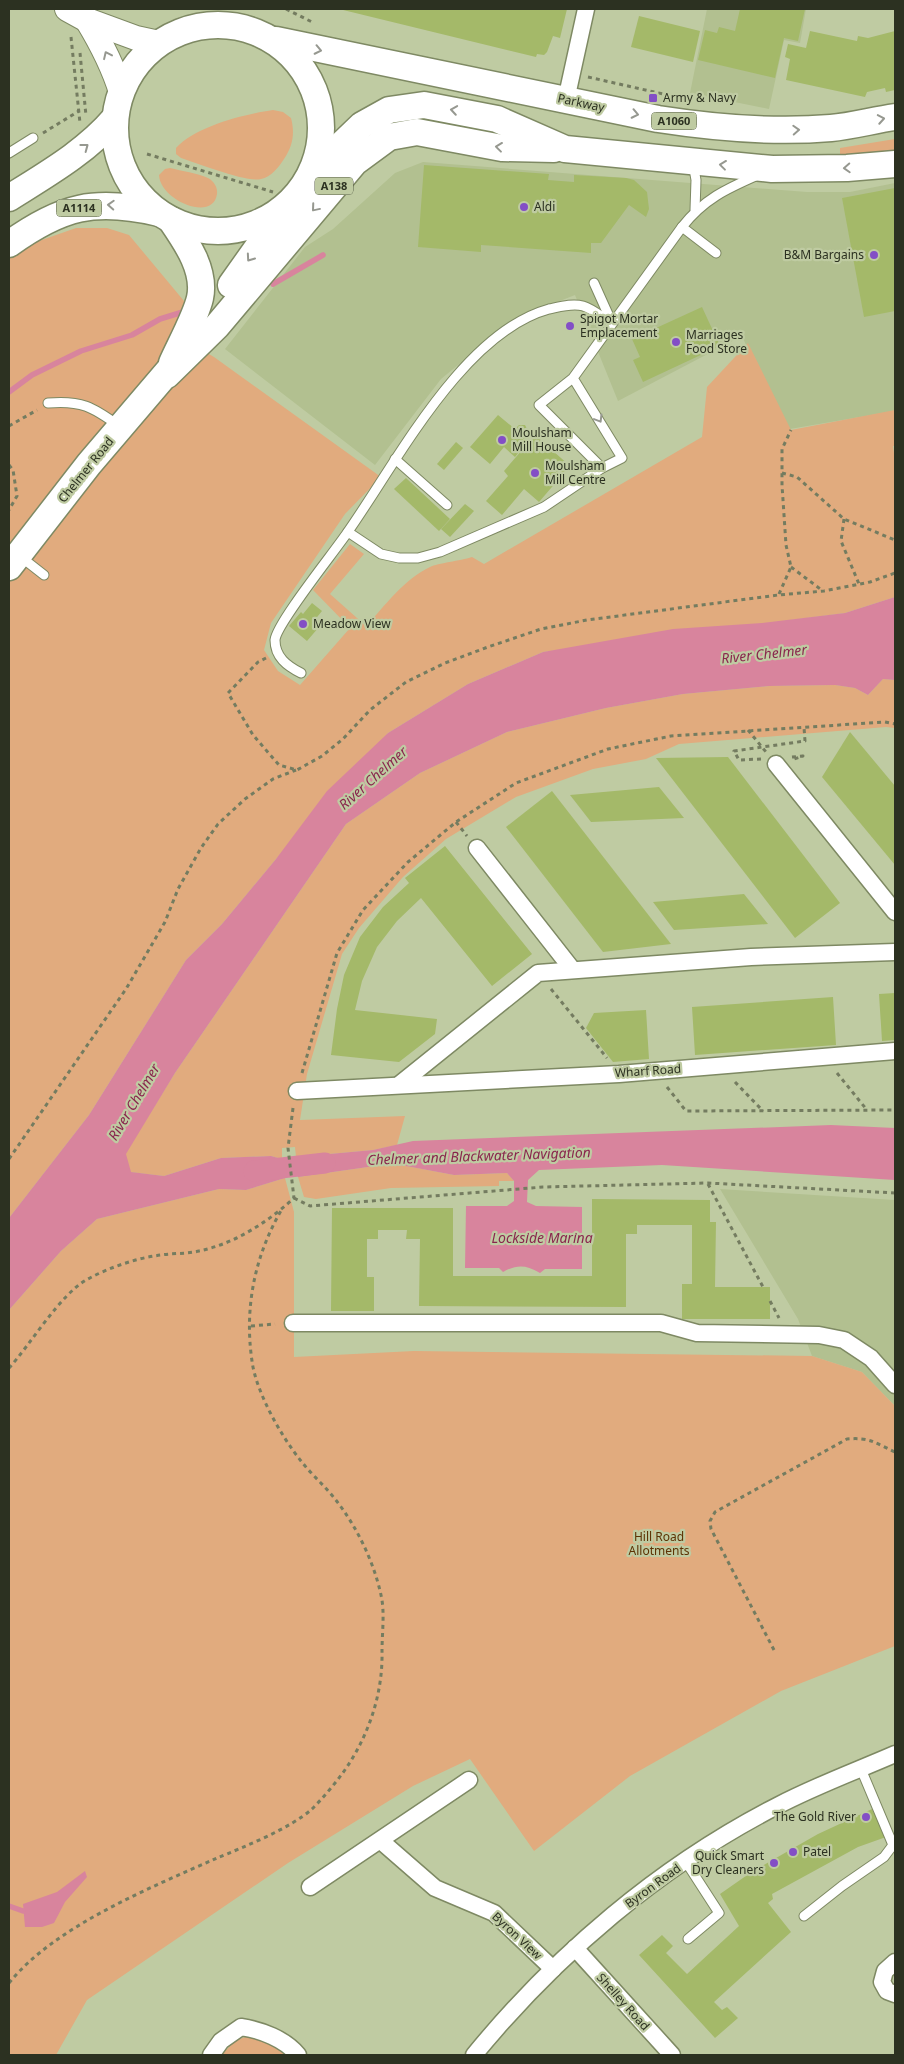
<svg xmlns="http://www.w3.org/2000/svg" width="904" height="2064" font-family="'Noto Sans',sans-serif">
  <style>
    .built { fill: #b2c090 }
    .green { fill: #e1ab7e }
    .water { fill: #d8849d }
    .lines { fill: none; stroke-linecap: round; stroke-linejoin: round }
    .stream { stroke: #d8849d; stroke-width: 5.5 }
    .canal { stroke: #d8849d; stroke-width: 21 }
    .building { fill: #a4b969 }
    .lane-casing { stroke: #7e8963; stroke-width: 11 }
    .street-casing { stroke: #7e8963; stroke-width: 19 }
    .secondary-casing { stroke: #7e8963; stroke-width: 26 }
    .primary-casing { stroke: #7e8963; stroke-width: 29 }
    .path { stroke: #747c60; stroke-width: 3; stroke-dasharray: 4 4; stroke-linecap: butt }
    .lane { stroke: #fff; stroke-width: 9 }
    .street { stroke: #fff; stroke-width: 16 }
    .secondary { stroke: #fff; stroke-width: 24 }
    .primary { stroke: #fff; stroke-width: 26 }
    .oneway { stroke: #969890 }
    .poi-dot { fill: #834ec6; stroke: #bfcba2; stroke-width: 2 }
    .labels { text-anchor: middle; stroke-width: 4.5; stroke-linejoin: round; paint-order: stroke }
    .shield { fill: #bfcba2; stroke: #585f48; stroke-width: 1 }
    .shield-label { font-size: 11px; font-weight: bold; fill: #2c3121 }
    .poi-label { font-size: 12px; fill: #2c3121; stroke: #bfcba2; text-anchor: start }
    .street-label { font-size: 12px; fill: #2c3121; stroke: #bfcba2 }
    .park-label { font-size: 12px; fill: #5d3203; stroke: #bfcba2 }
    .water-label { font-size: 14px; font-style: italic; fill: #89264d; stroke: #bfcba2 }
  </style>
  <rect width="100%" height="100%" fill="#bfcba2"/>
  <g class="built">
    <polygon points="707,9 806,9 800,43 784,40 769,109 690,93"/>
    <polygon points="423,162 807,192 850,192 895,183 895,411 784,430 742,336 618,401 575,295 514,319 441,379 375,465 225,349 305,247 333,229 395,173"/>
    <polygon points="720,1189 895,1200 895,1406 862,1372 812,1356 798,1319"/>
  </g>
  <g class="green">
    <path d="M 273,110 L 283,112 L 291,118 C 295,133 293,146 284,159 C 279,167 271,177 261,179 C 247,183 197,163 181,158 L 176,154 L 176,148 C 196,126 245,114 273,110 Z"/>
    <polygon points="895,139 895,151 840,156 840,148"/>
    <path d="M 170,168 C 182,171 197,173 208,178 C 214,181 218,188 217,194 C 213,223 160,200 159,175 L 165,169 Z"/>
    <path d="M 76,228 L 107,228 L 129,235 L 184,301 L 186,311 L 176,335 L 214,357 L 381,477 L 345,514 L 271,623 L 264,650 L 278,671 L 300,685 L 350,628 L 313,590 L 350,544 L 364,554 L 330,594 L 366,626 C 385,606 404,579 430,567 C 438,563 460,561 472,557 L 484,564 L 702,437 L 707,387 L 748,343 L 791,430 L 895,410 L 895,446 L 893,446 L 895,460 L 895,597 L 845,613 L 543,652 L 468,684 L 388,733 L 276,859 L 222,924 L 186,960 L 89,1115 L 9,1218 L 9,256 L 39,241 Z"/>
    <polygon points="883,679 895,680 895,728 886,727 679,744 646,759 593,769 516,797 446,839 403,877 359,928 342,954 307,1074 300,1120 405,1116 397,1145 373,1150 296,1157 295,1147 282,1148 282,1159 271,1156 221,1158 164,1176 130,1172 125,1154 175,1073 346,824 420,773 507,732 606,708 683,694 770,686 835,685 855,688 868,695"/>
    <polygon points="375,1166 406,1166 454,1175 507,1173 514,1181 499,1181 499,1186 391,1188 316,1199 304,1197 298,1177"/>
    <polygon points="285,1178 294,1212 294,1357 414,1351 812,1356 862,1372 895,1406 895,1646 781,1691 630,1776 534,1851 470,1759 413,1786 288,1863 87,2000 56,2055 9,2055 9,1310 61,1251 97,1219 219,1189 246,1190"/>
    <polygon points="245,2037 253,2037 262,2042 265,2038 285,2050 283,2053 286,2055 221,2055 235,2041"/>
  </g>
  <g class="water">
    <polygon points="895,597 895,680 883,679 868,695 855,688 835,685 769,686 683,694 606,708 507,732 420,773 346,824 175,1073 126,1154 131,1172 164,1176 221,1158 271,1156 282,1159 285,1178 246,1190 219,1189 97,1219 61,1251 9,1310 9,1218 89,1115 186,960 222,924 276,859 327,791 388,733 468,684 543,652 673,629 762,623 845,613"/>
    <path d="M 831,1125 L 895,1128 L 895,1180 L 662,1165 L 539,1170 L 528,1180 L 527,1202 L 536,1206 L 582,1207 L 582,1269 L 545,1269 L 540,1273 C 527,1265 517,1264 503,1272 L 499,1268 L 465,1268 L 466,1206 L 507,1206 L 514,1201 L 514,1181 L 507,1173 L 454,1175 L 406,1166 L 375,1166 L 298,1177 L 296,1157 L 373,1150 L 413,1141 Z"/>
    <polygon points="85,1871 87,1877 65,1902 54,1923 42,1927 25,1927 23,1904 57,1892"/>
  </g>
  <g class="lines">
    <g class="stream">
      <polyline points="273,284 323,255"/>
      <polyline points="9,392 32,375 81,351 132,335 160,319 186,311"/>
      <polyline points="9,1906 23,1911"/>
    </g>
    <polyline class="canal" points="254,1171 325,1163"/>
  </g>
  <g class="building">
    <polygon points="339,9 567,9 560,38 553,36 547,52 544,55 537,54 536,57"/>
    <polygon points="740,9 805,9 798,41 784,38 775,78 698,60 705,30 717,33 719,27 735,31"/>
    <polygon points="639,16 700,31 693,62 631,47"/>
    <polygon points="810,31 857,41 858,36 868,38 895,31 895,90 886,92 885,88 867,92 865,97 786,80 790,59 785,57 788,44 806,48"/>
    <polygon points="424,165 549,174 548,180 574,182 574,175 626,178 634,180 647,192 649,209 646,217 629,205 601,243 591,243 591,253 481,245 481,252 418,247"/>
    <polygon points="895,188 895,311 864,317 842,198"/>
    <polygon points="702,307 720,346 643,382 633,360 640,357 632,339"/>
    <polygon points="498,415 515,429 519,425 525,425 529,433 525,438 528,441 515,457 504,447 490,464 470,447"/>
    <polygon points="535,435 570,466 539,502 524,489 502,515 486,501 508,476 504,471"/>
    <polygon points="456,442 463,448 444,470 437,464"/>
    <polygon points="406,478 450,519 439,531 394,489"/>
    <polygon points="465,504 474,511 450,537 441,529"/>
    <polygon points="312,603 322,611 313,622 319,627 307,641 289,626 301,612 303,614"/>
    <polygon points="850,732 895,786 895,865 822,777"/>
    <polygon points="728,757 840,903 795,938 656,758"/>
    <polygon points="659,787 684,818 591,822 570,795"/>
    <polygon points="552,791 671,944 603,952 506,827"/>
    <polygon points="445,846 532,954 492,986 421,898 397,921 377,947 362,981 355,1010 437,1019 435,1034 399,1062 331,1055 337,1009 344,975 360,937 383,907 409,883 405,878"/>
    <polygon points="744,894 768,924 674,930 653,902"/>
    <polygon points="895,993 895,1040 882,1041 879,994"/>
    <polygon points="833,997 836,1045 695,1055 692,1007"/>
    <polygon points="646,1010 649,1059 613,1062 586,1028 594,1013"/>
    <polygon points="592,1199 710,1200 710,1222 716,1222 715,1287 770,1287 770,1319 682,1319 682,1284 692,1284 692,1225 637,1225 637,1234 626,1234 626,1307 419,1306 420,1239 406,1239 407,1230 378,1230 378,1239 367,1239 367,1277 374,1277 374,1311 331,1311 332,1208 453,1208 453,1276 592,1276"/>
    <polygon points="872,1809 886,1837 858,1847 772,1894 773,1899 768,1903 791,1932 714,2002 722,2010 727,2007 738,2018 715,2038 639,1955 662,1935 673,1946 666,1953 687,1974 739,1926 720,1894 753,1871 818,1834"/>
  </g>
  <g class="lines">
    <g class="lane-casing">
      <g id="lane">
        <polyline points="9,153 33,138"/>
        <polyline points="693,163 696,180 695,210"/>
        <path d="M 716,253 L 682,227 C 704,199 726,189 758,175"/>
        <polyline points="594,283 612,323"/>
        <polyline points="573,378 622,458 602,468 539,405 573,378 682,227"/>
        <path d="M 48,403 C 81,400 93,407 119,426"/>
        <polyline points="395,459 447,505"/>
        <polyline points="348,532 381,554 399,558 418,558 440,552 544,507 602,468"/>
        <polyline points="21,557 44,575"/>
        <path d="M 301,673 C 287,666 275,657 275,640 C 276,624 335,551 347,533 C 396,464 462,333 549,309 C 559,307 572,303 583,306 C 593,309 603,318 612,323"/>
        <polyline points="686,1862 719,1913 688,1939"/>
        <polyline points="804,1916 842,1886 884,1857 893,1845 861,1769"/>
      </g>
    </g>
    <g class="street-casing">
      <g id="street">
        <polyline points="566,100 586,9"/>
        <polyline points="776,764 895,912"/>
        <polyline points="477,848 572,969"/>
        <polyline points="400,1084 538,973 751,957 895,952"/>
        <polyline points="297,1091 619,1074 895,1051"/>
        <polyline points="293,1323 661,1323 697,1333 819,1335 844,1340 871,1358 895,1385"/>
        <polyline points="381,1841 435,1888 494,1913 553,1969"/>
        <polyline points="310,1887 469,1780"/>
        <polyline points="575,1948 672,2055"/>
        <polyline points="895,1962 885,1971 882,1982 887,1991 895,1994"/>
        <path d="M 211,2055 L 221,2041 L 241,2027 C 261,2030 285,2039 298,2055"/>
        <path d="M 474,2055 C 557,1954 660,1866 777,1806 C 815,1786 856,1771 895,1754"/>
      </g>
    </g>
    <g class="secondary-casing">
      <g id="secondary">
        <polyline points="67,9 87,20 136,38 159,43"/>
        <path d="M 87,20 C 101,43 113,66 121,92"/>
      </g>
    </g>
    <g class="primary-casing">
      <g id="primary">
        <circle cx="218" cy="128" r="103"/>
        <path d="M 276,40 L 658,119 C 716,128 772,133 831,128 C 852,126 874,120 895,117"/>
        <polyline points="313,172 362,125 389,110 424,105 497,119 565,149 772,169 847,168 895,164"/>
        <path d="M 9,198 C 47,174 86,152 115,118"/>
        <path d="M 171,220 C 186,242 206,270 200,298 C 196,316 180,345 172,363"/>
        <path d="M 9,244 C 62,206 95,198 159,213"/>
        <polyline points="231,285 282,213"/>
        <polyline points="167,375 217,326 355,162 389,137 417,132 502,148 554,149"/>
        <polyline points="9,567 89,464 176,362"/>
      </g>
    </g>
    <g class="path">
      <polyline points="286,9 312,22"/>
      <polyline points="71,37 80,123"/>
      <polyline points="80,53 86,116"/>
      <polyline points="588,77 672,96"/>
      <polyline points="43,133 79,111"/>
      <polyline points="147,154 273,192"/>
      <polyline points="9,426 37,410"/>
      <polyline points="9,465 13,470 17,496 9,510"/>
      <polyline points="782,473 797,477 844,519 895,540"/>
      <polyline points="844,519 841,541 859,584"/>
      <polyline points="791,567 823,591"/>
      <polyline points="779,594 791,567 786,545 782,485 782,449 791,430"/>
      <polyline points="266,658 258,662 228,693 253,735 279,765 297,770 322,756 343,739 370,710 406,682 445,663 488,647 541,629 587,620 778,595 824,591 870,582 895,573"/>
      <polyline points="748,730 766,752"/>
      <polyline points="792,757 803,756 794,759"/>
      <polyline points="761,759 739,760 734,751 805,741 804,727"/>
      <polyline points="456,822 467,836"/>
      <polyline points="551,989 607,1058"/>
      <polyline points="302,1073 337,953 363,910 408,862 456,822 516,783 608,749 671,736 885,722 895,724"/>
      <polyline points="837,1073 867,1110"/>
      <polyline points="735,1082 763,1111"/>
      <polyline points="667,1087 686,1111 895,1110"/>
      <polyline points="293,1108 288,1148 294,1198"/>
      <polyline points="9,1159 126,989 165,922 178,889 201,848 218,824 245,799 273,779 296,770"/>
      <polyline points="708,1184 763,1287"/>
      <polyline points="294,1198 310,1206 543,1187 708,1183 895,1193"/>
      <polyline points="770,1301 779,1318"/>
      <polyline points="251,1326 275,1324"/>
      <path d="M 9,1368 C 30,1345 60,1295 86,1280 C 108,1268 136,1258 161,1255 C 174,1253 187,1254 199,1251 C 234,1244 268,1222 294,1198"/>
      <path d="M 774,1650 L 711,1529 L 710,1521 L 715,1512 L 847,1439 C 870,1437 875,1443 895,1452"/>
      <path d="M 9,1983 C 55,1926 150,1888 217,1858 C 244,1847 291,1828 312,1809 C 322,1799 333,1786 342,1774 C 368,1738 383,1695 382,1651 C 382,1633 385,1612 381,1595 C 374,1562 356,1525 335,1499 C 324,1485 311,1474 301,1461 C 281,1436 256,1392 252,1361 C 244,1307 255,1255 282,1209"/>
    </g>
    <use href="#lane" class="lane"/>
    <use href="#street" class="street"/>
    <use href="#secondary" class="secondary"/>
    <use href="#primary" class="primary"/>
  </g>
  <defs><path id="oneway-chevron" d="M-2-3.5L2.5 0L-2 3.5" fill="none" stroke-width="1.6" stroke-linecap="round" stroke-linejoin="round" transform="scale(1.25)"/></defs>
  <g class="oneway">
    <use href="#oneway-chevron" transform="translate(318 50) rotate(12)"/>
    <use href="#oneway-chevron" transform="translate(107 55) rotate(-115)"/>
    <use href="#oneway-chevron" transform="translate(454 110) rotate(-171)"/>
    <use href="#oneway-chevron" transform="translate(635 114) rotate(12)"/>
    <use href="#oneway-chevron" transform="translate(881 119) rotate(-10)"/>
    <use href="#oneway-chevron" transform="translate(796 130) rotate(-3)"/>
    <use href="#oneway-chevron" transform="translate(85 147) rotate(-37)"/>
    <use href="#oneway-chevron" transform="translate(499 147) rotate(-173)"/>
    <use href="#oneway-chevron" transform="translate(723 165) rotate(-173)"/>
    <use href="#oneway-chevron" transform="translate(847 168) rotate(177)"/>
    <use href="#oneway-chevron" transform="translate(111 205) rotate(-177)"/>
    <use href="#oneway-chevron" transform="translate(315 208) rotate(130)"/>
    <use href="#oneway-chevron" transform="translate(250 258) rotate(125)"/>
    <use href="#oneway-chevron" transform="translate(599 419) rotate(59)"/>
  </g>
  <g class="poi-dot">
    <rect x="648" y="93" width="10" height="10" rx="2.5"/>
    <circle cx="524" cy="207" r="5"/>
    <circle cx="874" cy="255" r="5"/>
    <circle cx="570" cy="326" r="5"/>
    <circle cx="676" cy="342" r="5"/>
    <circle cx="502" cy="440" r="5"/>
    <circle cx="535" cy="473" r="5"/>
    <circle cx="303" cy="624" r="5"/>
    <circle cx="866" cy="1817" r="5"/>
    <circle cx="793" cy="1852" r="5"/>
    <circle cx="774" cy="1863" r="5"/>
  </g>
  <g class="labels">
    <g class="shield">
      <rect x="651.5" y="112.5" width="45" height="17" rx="4"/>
      <rect x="315" y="177.5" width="38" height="17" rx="4"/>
      <rect x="56.5" y="199.5" width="45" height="17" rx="4"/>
    </g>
    <g class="shield-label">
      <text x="674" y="125">A1060</text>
      <text x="334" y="190">A138</text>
      <text x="79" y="212">A1114</text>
    </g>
    <g class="poi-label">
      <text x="663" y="102">Army &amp; Navy</text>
      <text x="534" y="211">Aldi</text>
      <text x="864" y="259" text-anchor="end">B&amp;M Bargains</text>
      <text x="580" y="323">Spigot Mortar<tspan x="580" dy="14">Emplacement</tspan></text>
      <text x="686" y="339">Marriages<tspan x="686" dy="14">Food Store</tspan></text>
      <text x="512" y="437">Moulsham<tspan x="512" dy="14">Mill House</tspan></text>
      <text x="545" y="470">Moulsham<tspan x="545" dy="14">Mill Centre</tspan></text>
      <text x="313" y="628">Meadow View</text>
      <text x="856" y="1821" text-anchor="end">The Gold River</text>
      <text x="803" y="1856">Patel</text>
      <text x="764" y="1860" text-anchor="end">Quick Smart<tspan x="764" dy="14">Dry Cleaners</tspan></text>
    </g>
    <g class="street-label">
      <text transform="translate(581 103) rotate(12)" y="4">Parkway</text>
      <text transform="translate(86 470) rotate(-51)" y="4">Chelmer Road</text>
      <text transform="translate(648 1071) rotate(-4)" y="4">Wharf Road</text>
      <text transform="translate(653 1886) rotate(-36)" y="4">Byron Road</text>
      <text transform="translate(517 1936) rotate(43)" y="4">Byron View</text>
      <text transform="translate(623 2002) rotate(48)" y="4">Shelley Road</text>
    </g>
    <g class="park-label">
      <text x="659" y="1541">Hill Road<tspan x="659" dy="14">Allotments</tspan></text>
    </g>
    <g class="water-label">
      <text transform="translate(764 654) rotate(-6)" y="5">River Chelmer</text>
      <text transform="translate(373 778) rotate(-42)" y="5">River Chelmer</text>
      <text transform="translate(134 1102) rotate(-59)" y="5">River Chelmer</text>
      <text transform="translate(479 1156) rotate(-2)" y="5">Chelmer and Blackwater Navigation</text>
      <text x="542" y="1243">Lockside Marina</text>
    </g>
  </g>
  <rect width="904" height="2064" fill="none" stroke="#2c3121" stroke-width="20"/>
</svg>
